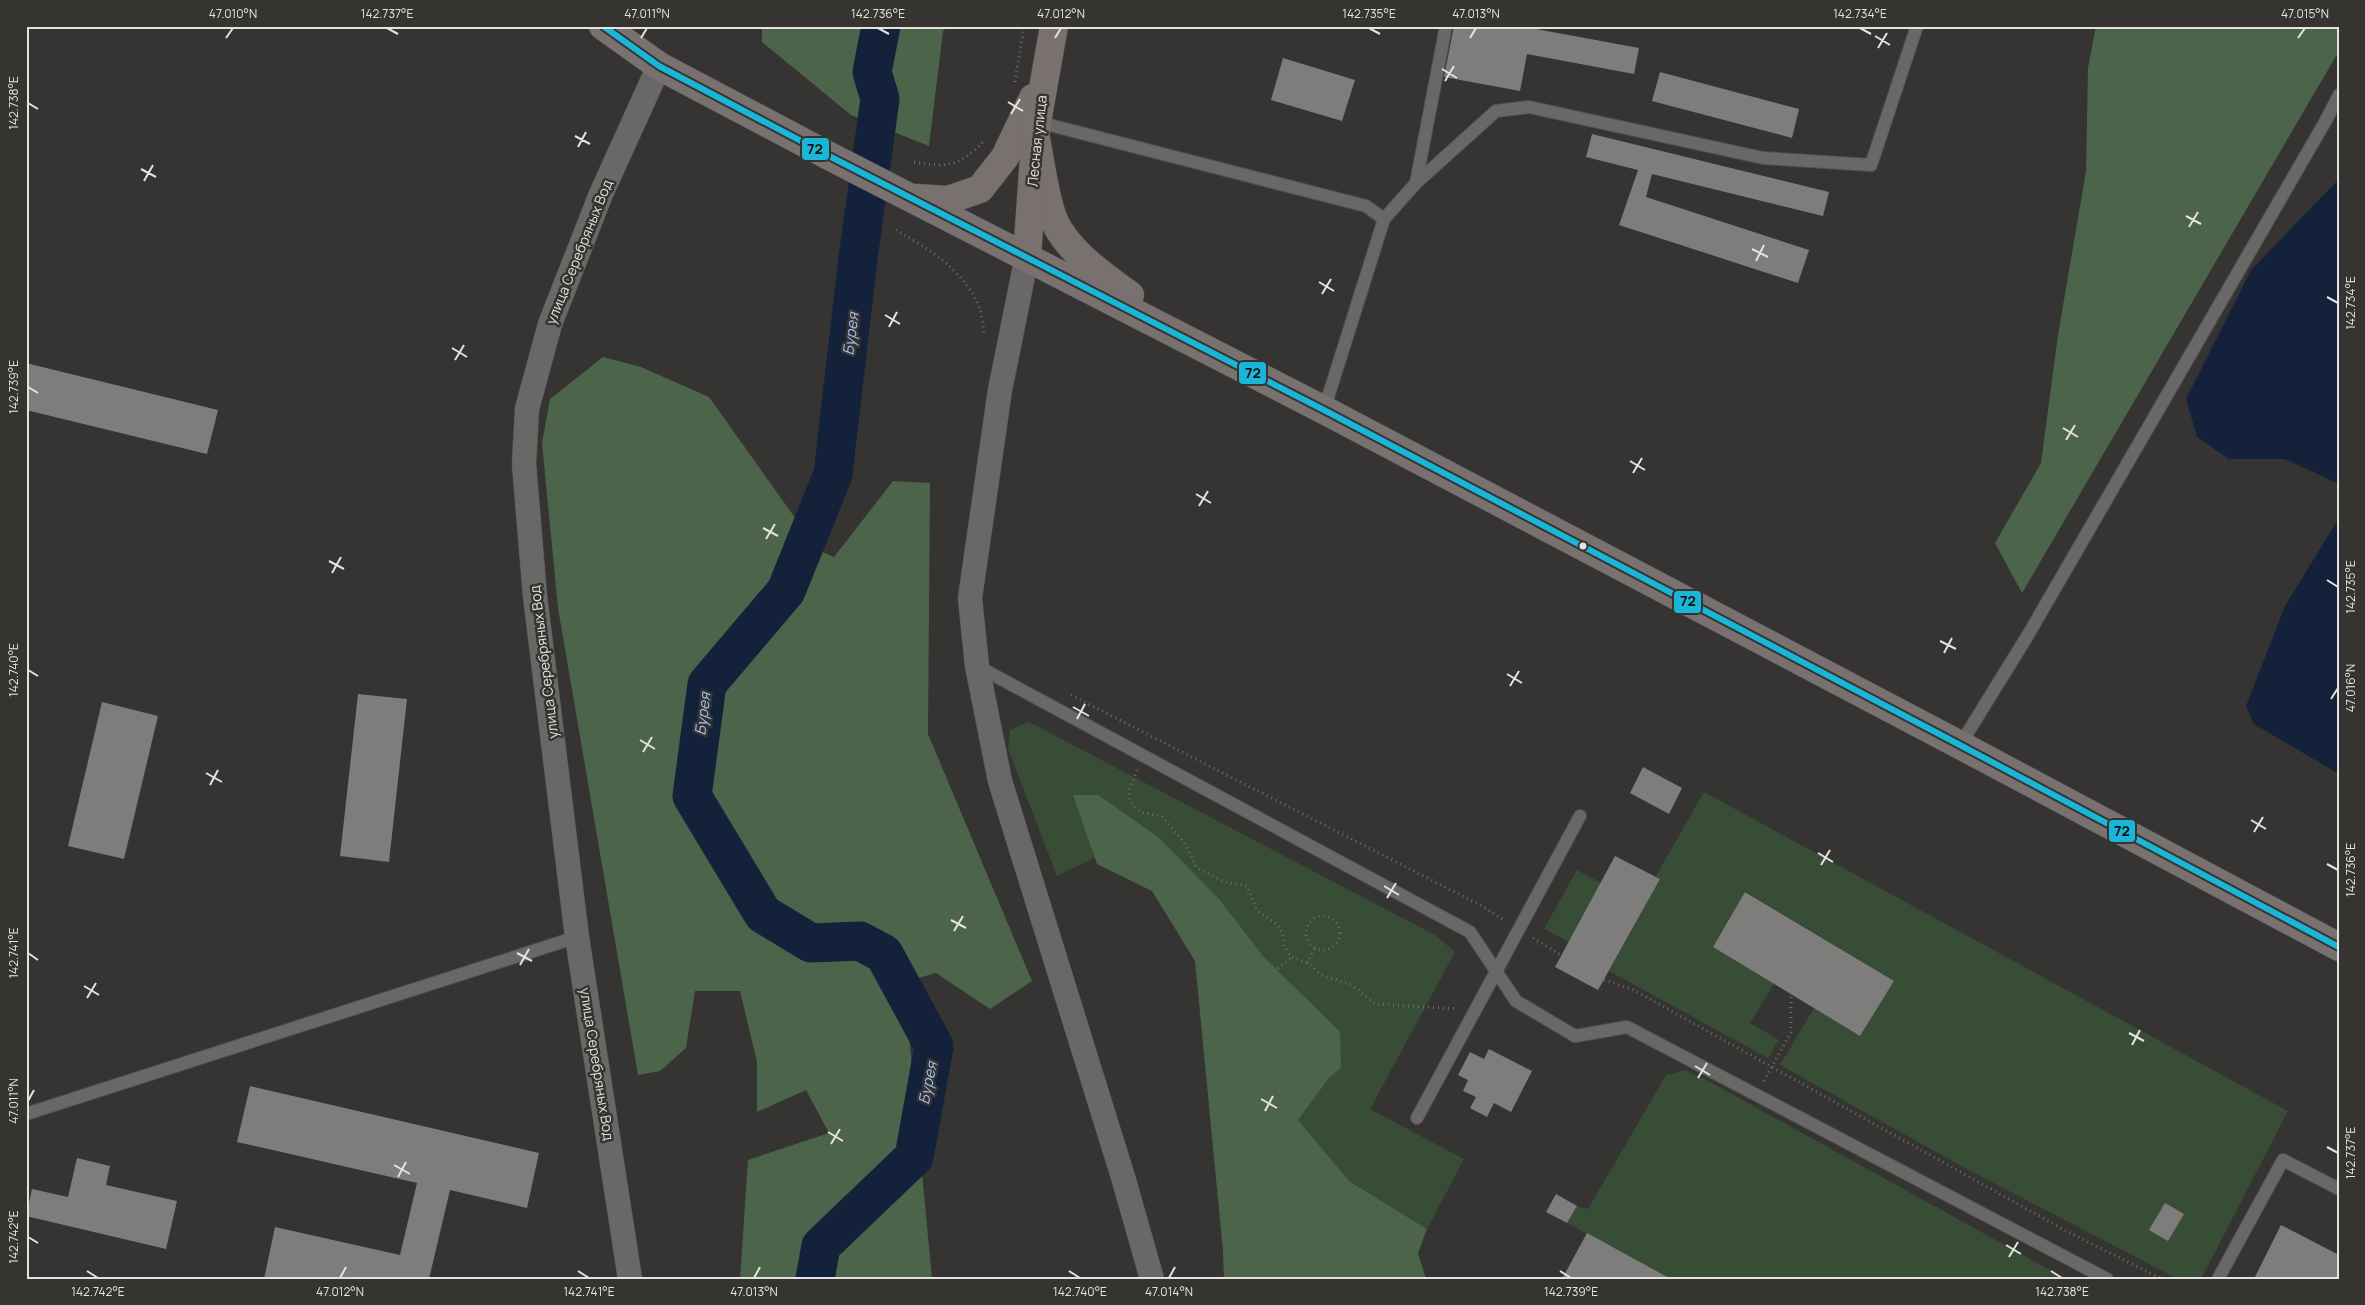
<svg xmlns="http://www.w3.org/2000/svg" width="2365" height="1305" font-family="Manrope,sans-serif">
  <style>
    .green { fill: #384d36 }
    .forest { fill: #4c644a }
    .water { fill: #13223a }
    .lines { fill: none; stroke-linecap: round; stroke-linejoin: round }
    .river { stroke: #13223a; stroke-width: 39 }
    .building { fill: #7e7d7c }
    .lane-casing { stroke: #51504e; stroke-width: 14 }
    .street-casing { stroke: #51504e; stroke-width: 25 }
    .primary-casing { stroke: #51504e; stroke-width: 29 }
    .path { stroke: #6c6c6b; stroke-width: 3; stroke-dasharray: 1 4; stroke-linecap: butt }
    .lane { stroke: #696867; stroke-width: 12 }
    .street { stroke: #696867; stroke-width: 24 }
    .primary { stroke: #797070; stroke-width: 28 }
    .bus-1-casing { stroke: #363431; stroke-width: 10 }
    .bus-1 { stroke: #1ab6d8; stroke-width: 6 }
    .ticks { fill: none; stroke: #e5e3e1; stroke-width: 2 }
    .bus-dot { fill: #e5e3e1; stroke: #363431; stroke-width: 2 }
    .labels { text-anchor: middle; stroke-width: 5; stroke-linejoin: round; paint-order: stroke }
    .street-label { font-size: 14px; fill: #e5e3e1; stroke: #363431 }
    .water-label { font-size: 15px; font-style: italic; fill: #a1c2f9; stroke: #363431 }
    .line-badge { stroke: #363431; stroke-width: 2 }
    .pale-badge-label { font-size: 14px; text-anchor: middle; font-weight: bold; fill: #111 }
    .neatline { fill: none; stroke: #e5e3e1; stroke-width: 2 }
    .ticks-label { font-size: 12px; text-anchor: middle; fill: #e5e3e1 }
  </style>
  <rect width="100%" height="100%" fill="#353432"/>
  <g class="green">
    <polygon points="1029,722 1435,935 1455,952 1370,1109 1464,1159 1427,1229 1349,1181 1298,1120 1330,1077 1121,845 1057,876 1008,749 1010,730"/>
    <polygon points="1704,792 2288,1111 2201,1279 2178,1279 1963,1167 1780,1065 1814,1008 1860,1036 1894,981 1746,892 1732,914 1792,950 1727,925 1713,947 1774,984 1750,1023 1779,1040 1768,1058 1609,971 1660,879 1656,876"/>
    <polygon points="1577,870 1601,883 1569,942 1544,929"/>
    <polygon points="1685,1070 1712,1083 2066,1279 1671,1279 1567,1223 1577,1206 1588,1209 1666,1075"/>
  </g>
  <g class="forest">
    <polygon points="762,26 949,26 943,31 929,146 851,115 762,42"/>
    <polygon points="2096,26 2339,26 2339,51 2022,593 1995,543 2041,463 2058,335 2086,171 2088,68"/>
    <polygon points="603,357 641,367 709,397 818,550 834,557 893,481 930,483 928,734 1032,981 990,1009 936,973 904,982 932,1279 740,1279 748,1160 829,1133 806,1090 757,1112 757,1062 740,991 695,991 686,1048 660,1071 638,1075 558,608 542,443 550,399"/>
    <polygon points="1073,795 1098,795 1157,836 1219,899 1263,956 1340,1032 1341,1068 1330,1077 1298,1120 1349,1181 1427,1229 1418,1253 1426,1279 1224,1279 1223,1251 1195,961 1152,891 1097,864"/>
  </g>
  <g class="water">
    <polygon points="2339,179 2339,484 2285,459 2229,459 2197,437 2186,399 2251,270"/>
    <polygon points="2339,518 2339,774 2254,724 2246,706 2285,606"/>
  </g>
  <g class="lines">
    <polyline class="river" points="815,1279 821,1246 914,1157 934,1046 884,954 860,941 811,943 763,914 692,796 707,684 786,591 833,474 858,258 880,99 872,72 881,26"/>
  </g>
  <g class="building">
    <polygon points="1454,26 1520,26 1639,48 1634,74 1527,54 1520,91 1444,77"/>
    <polygon points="1283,58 1355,80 1342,121 1271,100"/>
    <polygon points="1660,72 1799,109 1792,138 1652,101"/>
    <polygon points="1592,134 1829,192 1823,216 1652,174 1646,197 1809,250 1798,283 1619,225 1638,170 1586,157"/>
    <polygon points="26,363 218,410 207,454 26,410"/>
    <polygon points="358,694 407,699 389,862 340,856"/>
    <polygon points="102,702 158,716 124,859 68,846"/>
    <polygon points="1643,767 1682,788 1669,814 1630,793"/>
    <polygon points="1615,856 1660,879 1598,990 1555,967"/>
    <polygon points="1745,892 1894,981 1860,1036 1713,947"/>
    <polygon points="1489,1049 1532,1071 1511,1112 1494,1103 1487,1117 1470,1108 1476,1097 1463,1091 1468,1080 1458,1075 1470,1052 1484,1059"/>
    <polygon points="250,1086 539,1153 527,1208 450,1190 429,1279 264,1279 275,1227 400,1255 417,1183 237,1142"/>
    <polygon points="77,1158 110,1166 106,1185 177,1201 166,1249 26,1216 32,1189 68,1197"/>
    <polygon points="1556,1194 1577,1206 1567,1223 1546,1212"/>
    <polygon points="2165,1203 2184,1214 2168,1241 2149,1230"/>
    <polygon points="2281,1225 2339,1255 2339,1279 2254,1279"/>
    <polygon points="1587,1233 1671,1279 1562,1279"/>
  </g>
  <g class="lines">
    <g class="lane-casing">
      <g id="lane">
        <polyline points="1038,122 1366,206 1384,219"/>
        <polyline points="1416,183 1496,111 1529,107 1763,158 1871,165 1917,26"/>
        <polyline points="1324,410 1384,219 1416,183 1446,26"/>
        <polyline points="977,666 1470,932 1516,1001 1575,1036 1627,1027 2107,1279"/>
        <polyline points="1960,745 2028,635 2325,122 2339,95"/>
        <polyline points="26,1114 577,937"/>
        <polyline points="1417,1118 1580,816"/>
        <polyline points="2218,1279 2283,1160 2339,1189"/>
      </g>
    </g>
    <g class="street-casing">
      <g id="street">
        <polyline points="1027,256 1000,390 970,598 977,666 1000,781 1123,1177 1152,1279"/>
        <polyline points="630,1279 577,937 535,596 524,464 527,409 550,324 601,194 659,66"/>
      </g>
    </g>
    <g class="primary-casing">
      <g id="primary">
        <polyline points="603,26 659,66 833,158 1324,410 1960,745 2339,947"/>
        <path d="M 1036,139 C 1041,164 1044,191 1052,215 C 1063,248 1103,276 1130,295"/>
        <polyline points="916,198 948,200 980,189 1005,157 1033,98"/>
        <polyline points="1027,256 1036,128 1054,26"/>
      </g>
    </g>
    <g class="path">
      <polyline points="1015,82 1024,26"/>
      <path d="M 914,162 C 949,168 960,166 985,140"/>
      <path d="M 896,230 C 929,249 964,270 979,307 C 982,315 983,325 984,333"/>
      <polyline points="1071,695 1480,905 1504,920"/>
      <polyline points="1137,770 1129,790 1130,801 1140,812 1162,816 1185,844 1197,868 1225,882 1247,886 1257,911 1278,925 1283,934 1284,946 1292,957 1310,964 1321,975 1352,985 1375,1004 1458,1009"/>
      <circle cx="1323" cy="933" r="17"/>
      <polyline points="1533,938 1561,955"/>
      <polyline points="1307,963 1315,948"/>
      <polyline points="1604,980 1632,989 2068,1232 2162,1279"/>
      <polyline points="1262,981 1292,957"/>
      <polyline points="1764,1081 1791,1032 1791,994"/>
    </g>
    <use href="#lane" class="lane"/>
    <use href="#street" class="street"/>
    <use href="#primary" class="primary"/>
    <g class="bus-1-casing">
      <polyline id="bus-1" points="603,26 659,66 833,158 1324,410 1960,745 2339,947"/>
    </g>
    <use href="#bus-1" class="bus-1"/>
  </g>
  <path class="ticks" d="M 387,28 L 398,34M 878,28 L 889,34M 1369,28 L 1380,34M 1860,28 L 1871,34M 1875,36 L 1890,45M 226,38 L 233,28M 641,38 L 647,28M 1055,38 L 1061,28M 1470,38 L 1476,28M 2298,38 L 2305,28M 1878,48 L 1887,33M 1442,69 L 1457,78M 1445,81 L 1454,66M 1008,102 L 1023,111M 28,103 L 38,109M 1011,114 L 1020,99M 575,136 L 590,144M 578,147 L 586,132M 141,169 L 156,177M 144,181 L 153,165M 2186,216 L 2201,224M 2189,227 L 2198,212M 1752,249 L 1768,257M 1756,261 L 1764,245M 1319,282 L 1334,291M 1322,294 L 1331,279M 2327,297 L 2338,303M 885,315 L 900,324M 889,327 L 897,312M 452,348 L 467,357M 455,360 L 464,345M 28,387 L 38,393M 2063,428 L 2078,437M 2066,440 L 2075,425M 1630,461 L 1645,470M 1633,473 L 1642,458M 1196,494 L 1211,503M 1199,506 L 1208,491M 763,528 L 778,536M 766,539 L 775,524M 329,561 L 344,569M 332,573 L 341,557M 2327,580 L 2338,587M 1940,641 L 1956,649M 1944,653 L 1952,638M 28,670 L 38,676M 1507,674 L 1522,683M 1510,686 L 1519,671M 2331,699 L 2338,688M 1073,707 L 1089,716M 1077,719 L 1085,704M 640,740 L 655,749M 643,752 L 652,737M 206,773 L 222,782M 210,785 L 218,770M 2251,820 L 2266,829M 2254,832 L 2263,817M 1818,853 L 1833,862M 2327,864 L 2338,870M 1821,865 L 1830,850M 1384,886 L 1399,895M 1387,898 L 1396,883M 951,920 L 966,928M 954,931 L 963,916M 28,953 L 38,960M 517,953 L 532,961M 520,965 L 529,949M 84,986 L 99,995M 87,998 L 96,983M 2129,1033 L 2144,1041M 2132,1045 L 2140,1030M 1695,1066 L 1710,1075M 1698,1078 L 1707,1063M 1261,1099 L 1277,1108M 28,1101 L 34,1090M 1265,1111 L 1273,1096M 828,1132 L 843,1141M 831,1144 L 840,1129M 2327,1147 L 2338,1153M 394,1165 L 410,1174M 398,1177 L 406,1162M 28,1237 L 38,1243M 2006,1245 L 2021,1254M 2009,1257 L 2018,1242M 87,1271 L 98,1278M 578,1271 L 589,1278M 1069,1271 L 1080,1278M 1560,1271 L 1571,1278M 2051,1271 L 2062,1278M 340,1278 L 346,1267M 754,1278 L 760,1267M 1169,1278 L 1175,1267"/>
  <circle class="bus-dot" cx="1583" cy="546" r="4.5"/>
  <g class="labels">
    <g class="street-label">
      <text transform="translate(1037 141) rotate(-84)" y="5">Лесная улица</text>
      <text transform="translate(579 252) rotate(-68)" y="5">улица Серебряных Вод</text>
      <text transform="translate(544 662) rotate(-97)" y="5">улица Серебряных Вод</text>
      <text transform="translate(597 1064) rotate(81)" y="5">улица Серебряных Вод</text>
    </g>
    <g class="water-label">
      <text transform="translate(851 334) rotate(-83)" y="5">Бурея</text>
      <text transform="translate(703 714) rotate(-83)" y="5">Бурея</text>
      <text transform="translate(928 1083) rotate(-79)" y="5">Бурея</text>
    </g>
  </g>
  <g class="line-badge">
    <rect x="801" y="137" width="29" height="24" rx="5" fill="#1ab6d8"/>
    <rect x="1238" y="361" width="29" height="24" rx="5" fill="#1ab6d8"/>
    <rect x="1673" y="590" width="29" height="24" rx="5" fill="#1ab6d8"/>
    <rect x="2108" y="819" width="28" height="24" rx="5" fill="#1ab6d8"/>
  </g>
  <g class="pale-badge-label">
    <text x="815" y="154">72</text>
    <text x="1253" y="378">72</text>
    <text x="1688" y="606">72</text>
    <text x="2122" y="836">72</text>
  </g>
  <rect width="2365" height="1305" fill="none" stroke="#363431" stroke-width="55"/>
  <rect x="28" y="28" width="2310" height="1250" class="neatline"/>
  <g class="ticks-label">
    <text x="233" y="18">47.010°N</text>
    <text x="387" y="18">142.737°E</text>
    <text x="647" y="18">47.011°N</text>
    <text x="878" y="18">142.736°E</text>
    <text x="1061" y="18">47.012°N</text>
    <text x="1369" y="18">142.735°E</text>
    <text x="1476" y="18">47.013°N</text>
    <text x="1860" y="18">142.734°E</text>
    <text x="2305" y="18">47.015°N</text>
    <text transform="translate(14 103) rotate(-90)" y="4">142.738°E</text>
    <text transform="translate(2351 303) rotate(-90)" y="4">142.734°E</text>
    <text transform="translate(14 387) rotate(-90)" y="4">142.739°E</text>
    <text transform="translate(2351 587) rotate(-90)" y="4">142.735°E</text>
    <text transform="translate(14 670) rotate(-90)" y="4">142.740°E</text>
    <text transform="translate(2351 688) rotate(-90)" y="4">47.016°N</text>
    <text transform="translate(2351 870) rotate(-90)" y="4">142.736°E</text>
    <text transform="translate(14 953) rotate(-90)" y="4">142.741°E</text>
    <text transform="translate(14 1101) rotate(-90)" y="4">47.011°N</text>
    <text transform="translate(2351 1153) rotate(-90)" y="4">142.737°E</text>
    <text transform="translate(14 1237) rotate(-90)" y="4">142.742°E</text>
    <text x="98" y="1296">142.742°E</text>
    <text x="340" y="1296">47.012°N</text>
    <text x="589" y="1296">142.741°E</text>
    <text x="754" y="1296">47.013°N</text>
    <text x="1080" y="1296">142.740°E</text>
    <text x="1169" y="1296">47.014°N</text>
    <text x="1571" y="1296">142.739°E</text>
    <text x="2062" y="1296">142.738°E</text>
  </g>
</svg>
